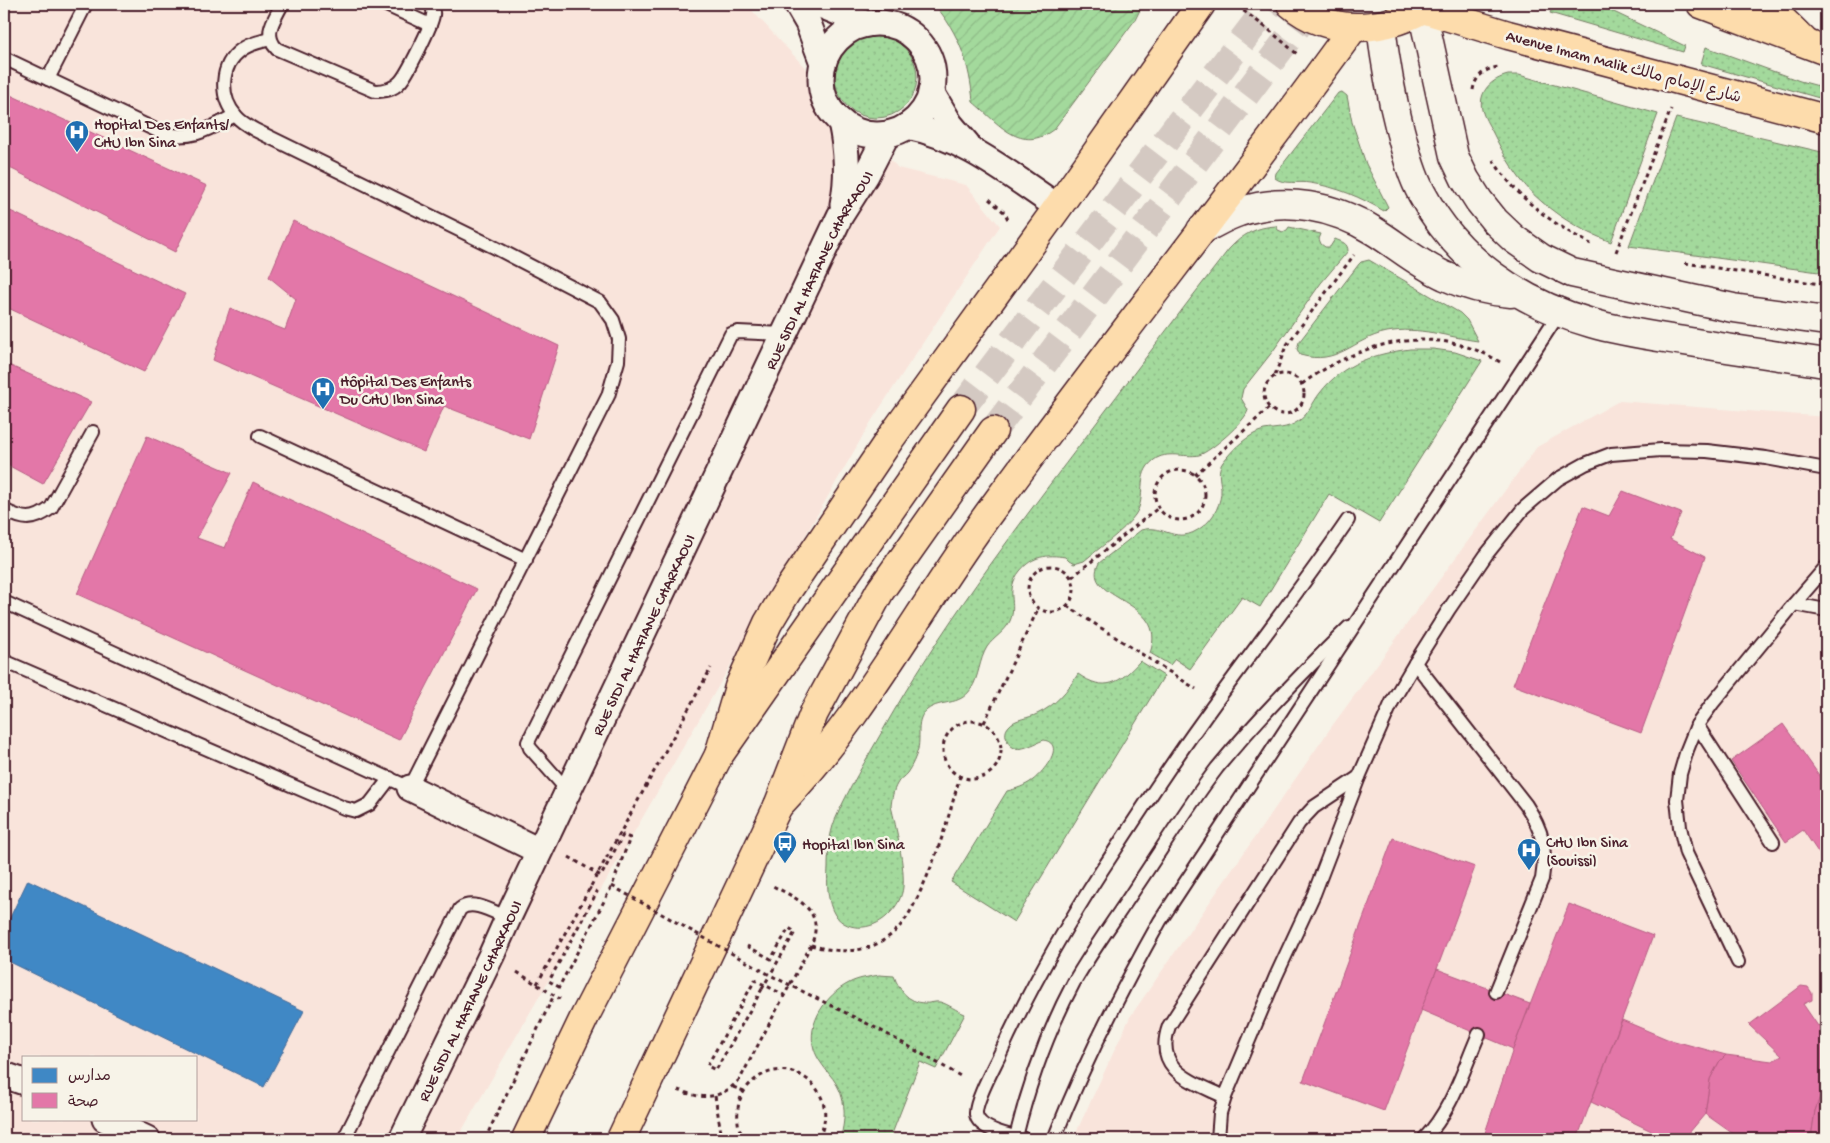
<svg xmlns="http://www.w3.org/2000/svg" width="1830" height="1143" font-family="'Gochi Hand','Playpen Sans Arabic',sans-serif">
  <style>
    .built { fill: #f9e4db; fill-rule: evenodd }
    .grass { fill: url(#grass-dots); stroke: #767c64 }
    .garden { fill: url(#garden-furrows); stroke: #767c64 }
    .schools { fill: #3f88c5; stroke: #426897 }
    .health { fill: #e377a8; stroke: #b55d82 }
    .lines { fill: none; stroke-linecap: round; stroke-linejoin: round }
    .primary-tunnel { stroke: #d4c9c2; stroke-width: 28; stroke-dasharray: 28 14; stroke-linecap: butt }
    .service-casing { stroke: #4a1f2b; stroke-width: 16 }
    .minor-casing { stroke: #4a1f2b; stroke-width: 29 }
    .secondary-casing { stroke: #4a1f2b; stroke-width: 31 }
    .primary-casing { stroke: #4a1f2b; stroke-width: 31 }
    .path { stroke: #4a1f2b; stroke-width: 3; stroke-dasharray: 4 4; stroke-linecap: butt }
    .service { stroke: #f7f3e8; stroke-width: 12 }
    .minor { stroke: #f7f3e8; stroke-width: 25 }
    .secondary { stroke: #f7f3e8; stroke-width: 28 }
    .primary { stroke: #fddcac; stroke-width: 28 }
    .path-bridge { stroke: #4a1f2b; stroke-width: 3; stroke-dasharray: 4 4; stroke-linecap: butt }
    .labels { text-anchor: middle; stroke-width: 5; stroke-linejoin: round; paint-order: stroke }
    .street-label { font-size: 16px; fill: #4a1f2b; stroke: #f7f3e8 }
    .poi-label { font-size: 16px; fill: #4a1f2b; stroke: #f7f3e8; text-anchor: start }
  </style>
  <defs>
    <pattern id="grass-dots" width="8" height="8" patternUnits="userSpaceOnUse" patternTransform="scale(1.25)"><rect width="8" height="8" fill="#a3d99c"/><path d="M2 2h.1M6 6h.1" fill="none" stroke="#8eba87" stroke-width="1.8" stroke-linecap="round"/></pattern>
    <pattern id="garden-furrows" width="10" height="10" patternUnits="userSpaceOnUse" patternTransform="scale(1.25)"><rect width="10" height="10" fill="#a3d99c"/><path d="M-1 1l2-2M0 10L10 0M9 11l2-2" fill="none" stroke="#8eba87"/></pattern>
  </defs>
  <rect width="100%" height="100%" fill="#f7f3e8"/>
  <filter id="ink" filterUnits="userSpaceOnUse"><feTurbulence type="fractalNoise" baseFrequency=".02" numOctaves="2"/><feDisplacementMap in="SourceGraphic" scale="10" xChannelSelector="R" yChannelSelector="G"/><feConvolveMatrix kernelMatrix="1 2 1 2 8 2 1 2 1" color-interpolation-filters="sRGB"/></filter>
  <g filter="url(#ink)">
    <g class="built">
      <path d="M 4,4 L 746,4 L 898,168 L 966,185 L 1000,226 L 872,420 L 457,1139 L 4,1139 ZM 24,1057 L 196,1057 L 196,1119 L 24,1119 Z"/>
      <polygon points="1619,401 1826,417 1826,1139 1073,1139 1130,1017 1332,726 1537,447"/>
    </g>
    <g class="grass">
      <polygon points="1554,4 1597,4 1685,46 1683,52 1550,13"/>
      <circle cx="876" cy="77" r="41"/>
      <polygon points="1706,47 1800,81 1826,88 1826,100 1701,64"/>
      <path d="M 1508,75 L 1519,75 L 1658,114 L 1611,242 C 1585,232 1563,220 1542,202 C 1519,183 1505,157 1492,131 C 1488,124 1484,117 1482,110 C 1478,91 1492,79 1508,75 Z"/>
      <path d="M 1342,92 L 1347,96 L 1352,122 L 1366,164 L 1388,207 L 1384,211 C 1360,197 1337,187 1310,183 C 1299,181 1283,185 1275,178 L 1276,173 L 1338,93 Z"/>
      <polygon points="1676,118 1826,153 1826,273 1629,246"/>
      <path d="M 1276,226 L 1278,230 L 1283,232 L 1287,230 L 1289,227 L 1321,234 L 1319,239 L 1321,244 L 1325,247 L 1330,247 L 1335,239 C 1342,242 1348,243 1348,251 L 1321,283 L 1273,351 L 1243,389 L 1241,398 L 1248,410 C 1246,421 1210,452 1199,455 C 1184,458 1167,450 1154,460 C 1134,475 1148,497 1135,515 C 1123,532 1099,548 1084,561 L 1074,564 L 1069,561 L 1065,557 C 1048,554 1032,556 1020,571 C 1004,591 1018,603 1010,621 C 1005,632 994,637 987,647 C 979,660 979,677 971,689 C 959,707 941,699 927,710 C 915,719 921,735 918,749 C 916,757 912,766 907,773 C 904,777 899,779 897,784 C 893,791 892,798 891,806 C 896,826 905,868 903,887 C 902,897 897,906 890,913 C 876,929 849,934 835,915 C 827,903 827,882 828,868 C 828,852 829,835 835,820 C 848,790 867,758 883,730 C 940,629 1009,538 1079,446 C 1129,380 1178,314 1229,249 C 1243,234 1256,227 1276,226 Z"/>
      <path d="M 1369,260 L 1460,313 L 1467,320 L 1478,341 C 1447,337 1419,326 1387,332 C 1352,339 1339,366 1300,355 L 1297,349 L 1299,342 L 1359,264 L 1361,262 Z"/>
      <path d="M 1410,349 L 1433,349 L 1455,352 L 1482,361 L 1379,523 L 1329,494 L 1260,607 L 1242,597 L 1190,669 L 1175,659 L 1170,665 L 1150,653 C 1170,598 1079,601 1099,563 L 1141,530 C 1164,523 1176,547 1202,527 C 1214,519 1222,502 1221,488 C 1220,479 1217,470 1223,462 C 1233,449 1248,434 1264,430 C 1276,428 1287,429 1297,422 C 1309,415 1312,403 1320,393 C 1343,363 1374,354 1410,349 Z"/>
      <path d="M 1140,661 L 1164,676 L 1014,922 L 951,882 L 1007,791 C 1016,789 1025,786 1033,780 C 1042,773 1067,745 1044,740 C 1032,744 1014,757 1007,740 C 1005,735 1005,730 1009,726 C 1014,719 1030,718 1037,714 C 1055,706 1068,690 1078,674 C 1105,693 1120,683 1140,661 Z"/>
      <path d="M 879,975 L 894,976 C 899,990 908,1002 924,1003 C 929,1004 935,1001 940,1002 C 948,1004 957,1011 965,1014 L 936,1069 L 920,1062 L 890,1139 L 840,1139 C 847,1116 846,1094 830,1075 C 824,1067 817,1059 814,1049 C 806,1023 827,994 849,983 C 858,978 869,977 879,975 Z"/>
    </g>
    <path class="garden" d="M 934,4 L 1143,4 L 1135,20 L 1054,129 C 1021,155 998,123 973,102 C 970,65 959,33 934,4 Z"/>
    <polygon class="schools" points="28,880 304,1011 264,1087 4,959 4,930"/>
    <g class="health">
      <polygon points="4,92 207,186 175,252 4,165"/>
      <polygon points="4,208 185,294 144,372 4,306"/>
      <polygon points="293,221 559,346 529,439 444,406 424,452 213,360 230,308 285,330 296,299 269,277"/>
      <polygon points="4,363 91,402 43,484 4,463"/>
      <polygon points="147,436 232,473 197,538 225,548 253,482 477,589 399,740 77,594"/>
      <polygon points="1623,491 1681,513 1670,539 1705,557 1641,733 1513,685 1583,506 1609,516"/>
      <polygon points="1783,724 1826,785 1826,864 1803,830 1786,842 1731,761"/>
      <polygon points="1393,838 1475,867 1384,1111 1303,1081"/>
      <polygon points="1569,904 1653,936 1577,1139 1483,1139 1513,1049"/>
      <polygon points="1437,969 1530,1004 1513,1049 1421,1010"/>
      <polygon points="1801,986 1808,987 1812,993 1812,1000 1803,1004 1818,1026 1826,1020 1826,1088 1820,1097 1815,1111 1812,1131 1812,1139 1733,1139 1739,1138 1705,1114 1710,1079 1719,1062 1726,1055 1772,1061 1782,1056 1749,1025"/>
      <polygon points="1622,1020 1667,1039 1726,1055 1719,1062 1710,1079 1705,1114 1684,1139 1668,1139 1591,1102"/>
      <polygon points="1826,1088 1826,1139 1812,1139 1812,1131 1815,1111 1820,1097"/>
    </g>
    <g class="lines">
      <g class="primary-tunnel">
        <polyline points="961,409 1270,4"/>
        <polyline points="993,431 1314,4"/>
      </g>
      <g class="service-casing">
        <g id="service">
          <path d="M 282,4 C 275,19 262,34 277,49 L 375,91 C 384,91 393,90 400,82 C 407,75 432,25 433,15 C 434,12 432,7 431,4"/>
          <polyline points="384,4 430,25"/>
          <path d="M 4,58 L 162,133 C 192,141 209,129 235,115"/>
          <polyline points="48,79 86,4"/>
          <polyline points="260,436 526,560"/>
          <path d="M 4,510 C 23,520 33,522 51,508 L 93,432"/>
          <path d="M 4,602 L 410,788 L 608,396 L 618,361 L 619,339 L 613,320 L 600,302 L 492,246 L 255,130 C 248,126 241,122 236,116 C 219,97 220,65 241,50 C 250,43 260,42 270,39"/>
          <polyline points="1794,604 1826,610"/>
          <polyline points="4,661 344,808 356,811 370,804 390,778"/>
          <path d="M 1415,663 L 1526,805 C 1543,831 1547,848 1542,879 L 1496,992"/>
          <polyline points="1697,725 1773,842"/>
          <polyline points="568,791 530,748 528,742 731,334 738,332 784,334"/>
          <polyline points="1738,962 1686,853 1680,827 1677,800 1680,774 1687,750 1697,725 1712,704 1794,604 1826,567"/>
          <path d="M 1225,1097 C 1192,1081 1153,1071 1169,1026 L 1299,823 L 1314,807 L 1359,777"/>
          <path d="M 1016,1137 C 1029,1083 1048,1031 1074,982 C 1093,949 1116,918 1136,887 C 1163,847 1188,806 1217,768 C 1258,718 1303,672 1349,627"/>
          <path d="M 344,1139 L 460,909 C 473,899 493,912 508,918"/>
          <path d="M 1024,1139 C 1011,1136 978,1130 976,1114 C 975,1101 994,1067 1000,1054 C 1029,990 1064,929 1102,870 C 1134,821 1166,771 1200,724 C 1249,655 1301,589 1348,520"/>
          <path d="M 1054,1139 C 1084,1063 1120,992 1160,921 L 1560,312"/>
          <polyline points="1218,1139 1220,1113 1225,1097 1276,976 1314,894 1359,777 1392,702 1415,663 1449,609 1486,555 1523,509 1558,479 1585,464 1611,454 1661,450 1707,451 1766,458 1826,469"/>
          <path d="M 1424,1139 C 1452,1110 1463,1070 1479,1034"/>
        </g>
      </g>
      <g class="minor-casing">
        <g id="minor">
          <polyline points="797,4 808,23 823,63"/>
          <polyline points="818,4 867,24"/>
          <circle cx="877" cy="79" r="56"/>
          <polyline points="931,92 950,124 967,144"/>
          <path d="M 841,122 C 847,150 849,176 843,204"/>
          <path d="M 907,126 C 964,137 1010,175 1058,207"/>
          <polyline points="410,788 539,851"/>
          <polyline points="4,1075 24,1082"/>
          <polyline points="105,1119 147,1139"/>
          <path id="s1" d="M 402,1139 L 491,956 L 508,918 L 840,216 L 866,175 L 887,134"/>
        </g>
      </g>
      <g class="secondary-casing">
        <g id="secondary">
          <polyline points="1422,10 1454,156 1465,179 1479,201 1495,221 1514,239 1541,258 1572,273 1733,308 1826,321"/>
          <path d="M 1381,26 C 1385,61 1391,95 1400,130 C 1406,152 1411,174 1422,194 C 1457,260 1520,303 1591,323 C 1622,332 1653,336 1684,341 C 1731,349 1779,356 1826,363"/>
          <path d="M 1201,230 C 1214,224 1226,216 1239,212 C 1285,196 1334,206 1374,231 C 1398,246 1420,265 1445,276 C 1466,286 1488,291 1511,293"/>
        </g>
      </g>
      <g class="primary-casing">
        <g id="primary">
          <path d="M 1291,4 C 1331,38 1390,31 1431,4"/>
          <polyline points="1701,4 1826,51"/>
          <polyline points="1766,4 1803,40"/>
          <polyline points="1423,9 1508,35 1826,119"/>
          <polyline points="719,755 739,687 768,623 786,593 890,439 1058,207 1201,4"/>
          <path d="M 778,806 C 864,716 921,605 994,506 C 1111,345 1237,189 1353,28"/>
          <polyline points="526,1139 585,1016 719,755 961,409"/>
          <polyline points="621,1139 778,806 814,713 880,591 993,431"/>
        </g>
      </g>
      <g class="path">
        <polyline points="1237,6 1268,29 1297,54"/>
        <path d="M 1473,90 C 1475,76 1486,68 1500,67"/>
        <path d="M 1493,160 C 1517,198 1551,223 1591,244"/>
        <polyline points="989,199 1005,213 1009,222"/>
        <polyline points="1616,252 1671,109"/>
        <polyline points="1685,263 1826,285"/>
        <circle cx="1284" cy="394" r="20"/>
        <polyline points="1275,375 1286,346 1354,255"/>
        <path d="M 1302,384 C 1361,341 1434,322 1500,362"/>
        <circle cx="1180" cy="495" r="25"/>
        <polyline points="1195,475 1269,408"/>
        <circle cx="1051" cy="589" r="23"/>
        <polyline points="1072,577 1158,508"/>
        <polyline points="1067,606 1196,689"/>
        <circle cx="972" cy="750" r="29"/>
        <polyline points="984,723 1038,609"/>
        <polyline points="569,857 601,876 623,835 630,838 612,886 559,987 549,981 597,892 589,888"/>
        <path d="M 811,945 C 839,954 870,954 893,933 C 906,922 913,907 920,892 C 938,855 949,816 960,776"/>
        <polyline points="747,946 771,959 789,928 795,932 770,975"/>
        <polyline points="517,972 560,999"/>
        <polyline points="537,984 711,668"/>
        <polyline points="762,989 716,1070 707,1066 755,980 784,995"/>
        <polyline points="880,1030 962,1077"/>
        <polyline points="733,1087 744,1091"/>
        <path d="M 678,1090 C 704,1100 720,1100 740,1079 L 811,945 C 826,911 798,899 773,886"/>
        <polyline points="715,1096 722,1139"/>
        <polyline points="485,1139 554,995"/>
        <path d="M 745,1139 C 738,1131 737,1120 738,1110 C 738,1102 742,1093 748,1086 C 785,1046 845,1090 818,1139"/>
      </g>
      <use href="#service" class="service"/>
      <use href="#minor" class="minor"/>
      <use href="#secondary" class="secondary"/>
      <use href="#primary" class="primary"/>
      <g class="path-bridge">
        <polyline points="612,886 770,975 880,1030"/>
        <polyline points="762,989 770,975"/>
      </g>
    </g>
  </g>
  <defs>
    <g id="hospital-pin" transform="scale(1.25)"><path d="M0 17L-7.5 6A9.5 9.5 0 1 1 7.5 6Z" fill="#1f6fb2" stroke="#f7f3e8"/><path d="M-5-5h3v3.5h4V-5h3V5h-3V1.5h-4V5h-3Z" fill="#fff"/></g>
    <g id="bus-pin" transform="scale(1.25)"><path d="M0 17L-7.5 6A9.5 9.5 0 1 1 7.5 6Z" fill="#1f6fb2" stroke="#f7f3e8"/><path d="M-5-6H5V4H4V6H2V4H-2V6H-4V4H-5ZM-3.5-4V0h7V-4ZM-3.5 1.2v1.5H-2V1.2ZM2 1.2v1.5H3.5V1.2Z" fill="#fff"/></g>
  </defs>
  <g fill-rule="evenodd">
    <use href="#hospital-pin" x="77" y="132"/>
    <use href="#hospital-pin" x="323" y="389"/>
    <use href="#bus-pin" x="785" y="843"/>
    <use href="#hospital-pin" x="1529" y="850"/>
  </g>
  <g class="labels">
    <g class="street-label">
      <text transform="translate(1624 65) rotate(15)" y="6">Avenue Imam Malik شارع الإمام مالك</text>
      <text dy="6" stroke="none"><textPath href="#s1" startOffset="964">RUE SIDI AL HAFIANE CHARKAOUI</textPath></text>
      <text dy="6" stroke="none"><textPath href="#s1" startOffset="559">RUE SIDI AL HAFIANE CHARKAOUI</textPath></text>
      <text dy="6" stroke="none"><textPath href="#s1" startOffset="154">RUE SIDI AL HAFIANE CHARKAOUI</textPath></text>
    </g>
    <g class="poi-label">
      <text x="94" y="129">Hopital Des Enfants/<tspan x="94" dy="18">CHU Ibn Sina</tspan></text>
      <text x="340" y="386">Hôpital Des Enfants<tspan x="340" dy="18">Du CHU Ibn Sina</tspan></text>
      <text x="1546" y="847">CHU Ibn Sina<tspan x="1546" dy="18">(Souissi)</tspan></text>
      <text x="802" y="849">Hopital Ibn Sina</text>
    </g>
  </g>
  <rect width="1830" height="1143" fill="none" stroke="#f7f3e8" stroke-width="20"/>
  <rect x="10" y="10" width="1810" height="1123" fill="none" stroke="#4a1f2b" stroke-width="2" filter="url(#ink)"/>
  <rect x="22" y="1056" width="175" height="65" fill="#f7f3e8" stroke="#b29e9c"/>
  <rect x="32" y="1068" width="25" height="15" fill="#3f88c5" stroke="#b29e9c"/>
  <text x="68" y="1080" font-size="15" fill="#4a1f2b">مدارس</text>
  <rect x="32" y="1093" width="25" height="15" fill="#e377a8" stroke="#b29e9c"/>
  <text x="68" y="1106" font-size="15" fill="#4a1f2b">صحة</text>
</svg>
